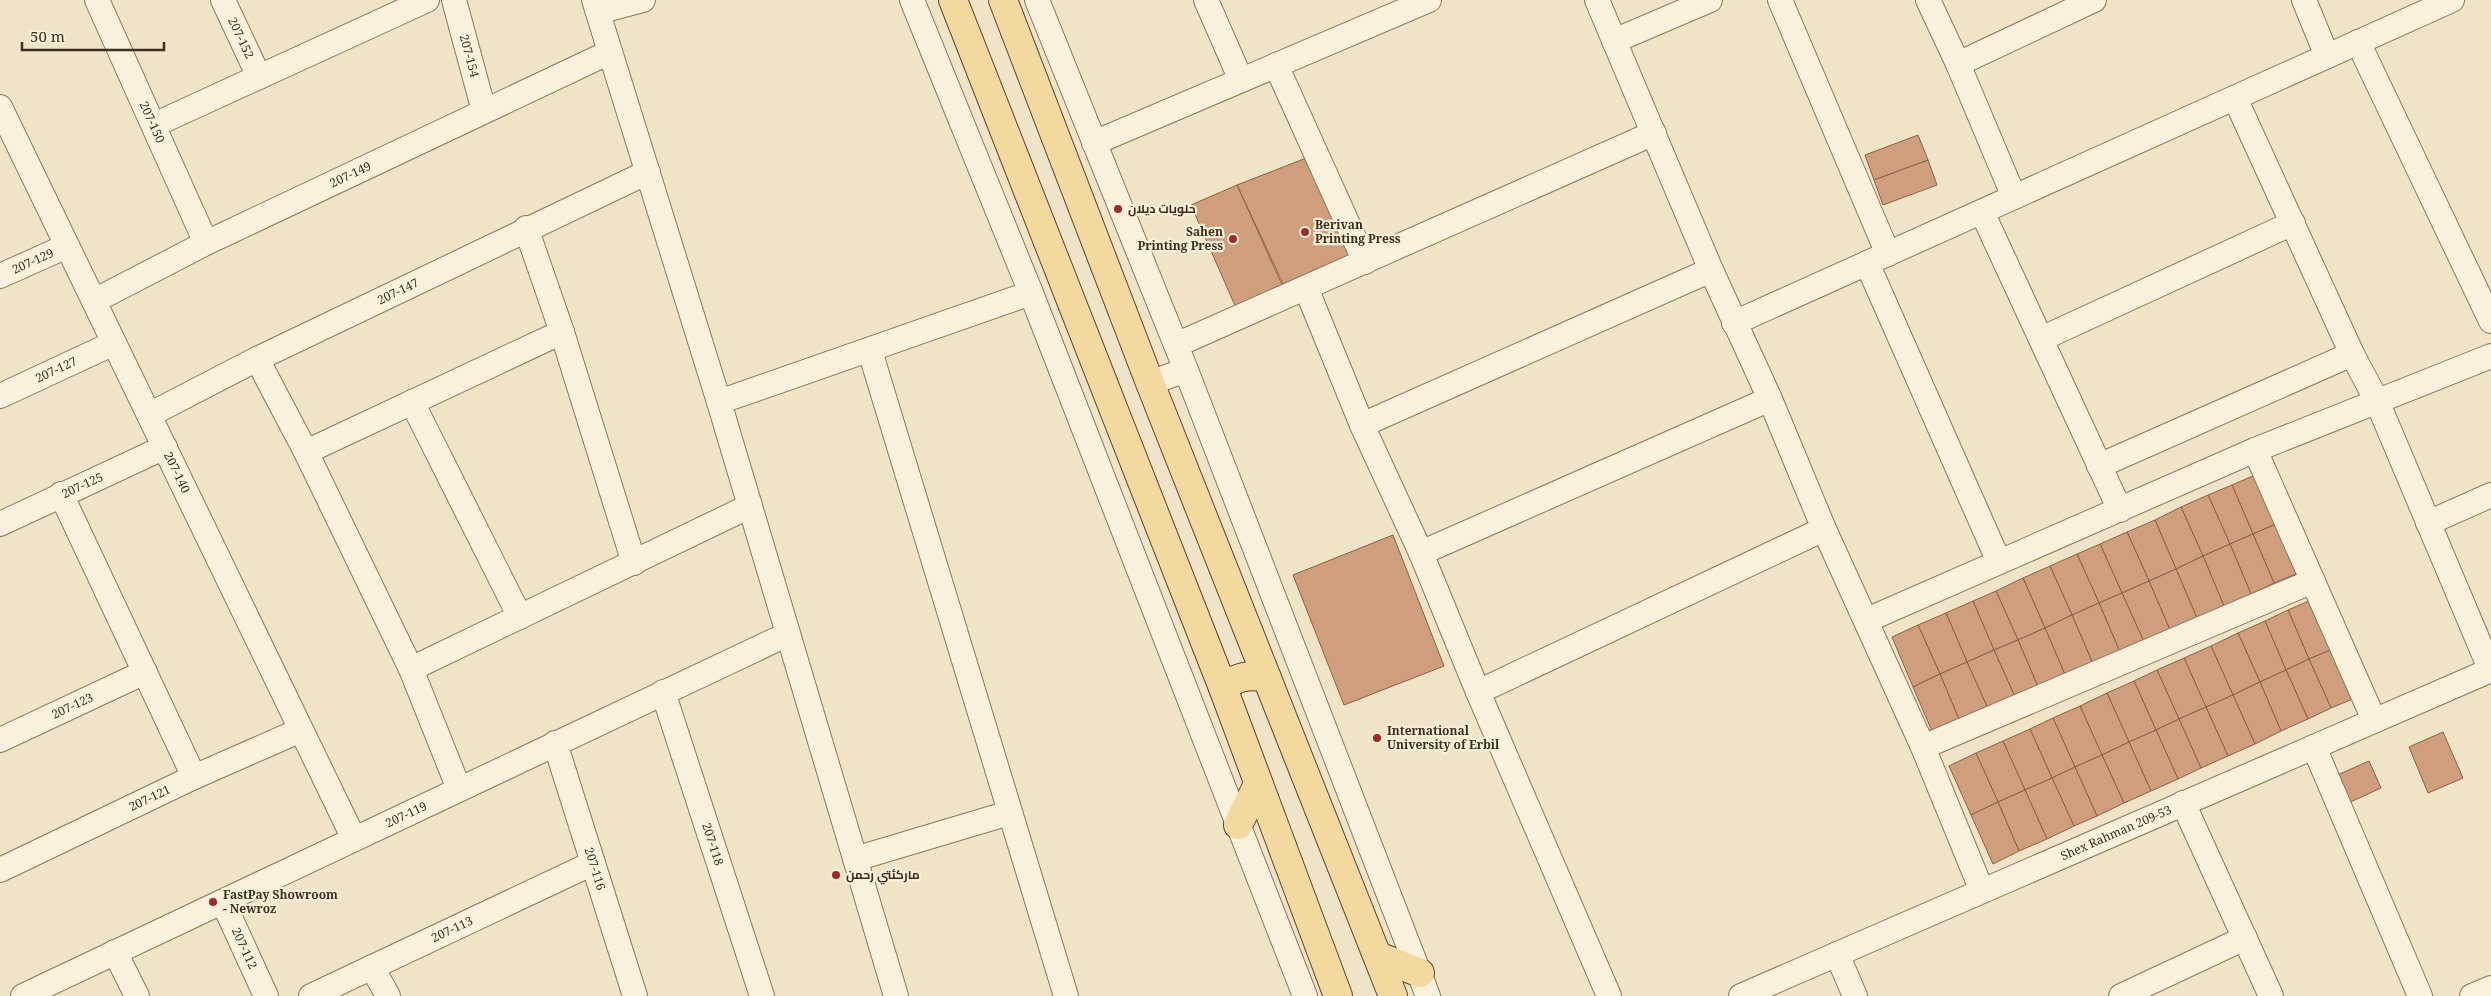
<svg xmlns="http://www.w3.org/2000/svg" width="2491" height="996" font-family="'Noto Serif',Cairo,serif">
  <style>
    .building { fill: #cf9f7d; stroke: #8d5f41 }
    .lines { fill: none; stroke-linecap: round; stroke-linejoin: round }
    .minor-casing { stroke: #8d765c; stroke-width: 26 }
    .major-casing { stroke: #5b4430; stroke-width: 30 }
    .minor { stroke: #faf1dc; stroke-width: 24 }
    .major { stroke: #f3d9a0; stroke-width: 28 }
    .poi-dot { fill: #9e2a2b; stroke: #f7eed8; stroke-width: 2 }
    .labels { text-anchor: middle; stroke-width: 4.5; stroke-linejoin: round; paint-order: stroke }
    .street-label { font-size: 12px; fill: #3d2e20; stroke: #f7eed8 }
    .poi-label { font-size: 12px; font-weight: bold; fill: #3d2e20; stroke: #f7eed8; text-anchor: start }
  </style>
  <rect width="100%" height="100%" fill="#f0e4c8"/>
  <g class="building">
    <polygon points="1918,135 1928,160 1874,180 1865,155"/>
    <polygon points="1314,155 1360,254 1285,288 1237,185"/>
    <polygon points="1928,160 1937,185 1883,205 1874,180"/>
    <polygon points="1237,185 1283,287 1236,308 1191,205"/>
    <polygon points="2255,475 2276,524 2253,534 2232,485"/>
    <polygon points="2232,485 2253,534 2230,544 2208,495"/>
    <polygon points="2208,495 2230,544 2203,556 2181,507"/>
    <polygon points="2181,507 2203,556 2176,569 2155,520"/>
    <polygon points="2155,520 2176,569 2149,581 2127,532"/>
    <polygon points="2276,524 2298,573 2274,583 2253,534"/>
    <polygon points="2127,532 2149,581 2122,593 2100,544"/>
    <polygon points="2253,534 2274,583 2251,594 2230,544"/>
    <polygon points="1393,535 1444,666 1344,705 1293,575"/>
    <polygon points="2100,544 2122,593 2099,603 2077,554"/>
    <polygon points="2230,544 2251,594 2224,606 2203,556"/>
    <polygon points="2077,554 2099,603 2072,615 2050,566"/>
    <polygon points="2203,556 2224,606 2197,618 2176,569"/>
    <polygon points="2050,566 2072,615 2045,628 2023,578"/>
    <polygon points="2176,569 2197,618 2170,630 2149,581"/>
    <polygon points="2023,578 2045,628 2018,640 1996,591"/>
    <polygon points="2149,581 2170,630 2144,642 2122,593"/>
    <polygon points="1996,591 2018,640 1994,650 1973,601"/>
    <polygon points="2122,593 2144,642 2120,652 2099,603"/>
    <polygon points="2311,600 2333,649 2309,659 2288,610"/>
    <polygon points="1973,601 1994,650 1967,662 1946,613"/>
    <polygon points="2099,603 2120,652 2093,664 2072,615"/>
    <polygon points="2288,610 2309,659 2286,670 2265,621"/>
    <polygon points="1946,613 1967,662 1940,674 1918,625"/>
    <polygon points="2072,615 2093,664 2066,677 2045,628"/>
    <polygon points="2265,621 2286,670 2260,682 2238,633"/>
    <polygon points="1918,625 1940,674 1913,687 1892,637"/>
    <polygon points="2045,628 2066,677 2039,689 2018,640"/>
    <polygon points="2238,633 2260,682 2233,695 2211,646"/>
    <polygon points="2018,640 2039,689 2016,699 1994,650"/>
    <polygon points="2211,646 2233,695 2206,707 2184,658"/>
    <polygon points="2333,649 2355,698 2331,708 2309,659"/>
    <polygon points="1994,650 2016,699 1989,711 1967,662"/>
    <polygon points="2184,658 2206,707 2179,719 2157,670"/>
    <polygon points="2309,659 2331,708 2308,719 2286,670"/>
    <polygon points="1967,662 1989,711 1961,724 1940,674"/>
    <polygon points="2157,670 2179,719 2156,730 2134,681"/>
    <polygon points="2286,670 2308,719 2281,731 2260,682"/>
    <polygon points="1940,674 1961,724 1934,736 1913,687"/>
    <polygon points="2134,681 2156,730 2129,742 2107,693"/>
    <polygon points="2260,682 2281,731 2255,744 2233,695"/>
    <polygon points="2107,693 2129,742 2102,755 2080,706"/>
    <polygon points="2233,695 2255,744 2228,756 2206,707"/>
    <polygon points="2080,706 2102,755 2075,767 2053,718"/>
    <polygon points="2206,707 2228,756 2201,768 2179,719"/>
    <polygon points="2053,718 2075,767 2052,778 2030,729"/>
    <polygon points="2179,719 2201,768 2178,779 2156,730"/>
    <polygon points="2030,729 2052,778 2025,790 2003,741"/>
    <polygon points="2156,730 2178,779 2151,791 2129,742"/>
    <polygon points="2443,732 2463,778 2428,793 2409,747"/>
    <polygon points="2003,741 2025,790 1998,802 1976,753"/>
    <polygon points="2129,742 2151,791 2124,803 2102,755"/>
    <polygon points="1976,753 1998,802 1971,815 1949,766"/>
    <polygon points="2102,755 2124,803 2097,816 2075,767"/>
    <polygon points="2369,761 2381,788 2346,804 2333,777"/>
    <polygon points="2075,767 2097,816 2074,826 2052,778"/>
    <polygon points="2052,778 2074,826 2047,839 2025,790"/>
    <polygon points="2025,790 2047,839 2019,851 1998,802"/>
    <polygon points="1998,802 2019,851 1993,864 1971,815"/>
  </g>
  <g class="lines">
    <g class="minor-casing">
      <g id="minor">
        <path id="s1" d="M 97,0 L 206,243"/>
        <path id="s2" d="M 223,0 L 259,77"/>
        <path id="s3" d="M 454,0 L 484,111"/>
        <polyline points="594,0 719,402 896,996"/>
        <polyline points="912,0 1031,293 1305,996"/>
        <polyline points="1037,0 1186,370 1428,996"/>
        <polyline points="1206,0 1241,80"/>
        <polyline points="1597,0 1711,270 1770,399 1824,529 1923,747 1982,891"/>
        <polyline points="1780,0 1888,254"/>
        <polyline points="1928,0 1958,64 2014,197"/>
        <polyline points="2304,0 2327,56"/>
        <polyline points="598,12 643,0"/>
        <polyline points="1614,41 1710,0"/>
        <polyline points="2358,42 2491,321"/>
        <polyline points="1958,64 2094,0"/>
        <polyline points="1276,65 1365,262"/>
        <polyline points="2235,98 2352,354 2377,401 2491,671"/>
        <path id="s4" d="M 0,107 L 354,839"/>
        <polyline points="154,125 427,0"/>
        <polyline points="1094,143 1429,0"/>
        <polyline points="1982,212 2120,510"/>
        <polyline points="526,228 562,332 634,563"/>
        <polyline points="1867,263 1999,562"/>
        <path id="s5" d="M 0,276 L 67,246"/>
        <polyline points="1306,288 1362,425 1421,553 1478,692 1609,996"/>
        <path id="s6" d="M 94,301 L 206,243 L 610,52"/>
        <polyline points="1734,323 2452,0"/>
        <polyline points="2041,339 2293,223"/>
        <polyline points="1176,345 1654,133"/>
        <polyline points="870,351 1066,996"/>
        <polyline points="257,359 306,452 411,669 459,789"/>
        <polyline points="1150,383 1186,370"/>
        <path id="s7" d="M 0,396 L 114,343"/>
        <polyline points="412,402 520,617"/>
        <polyline points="719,402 1031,293"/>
        <path id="s8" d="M 149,415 L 257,359 L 648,172"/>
        <polyline points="1362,425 1711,270"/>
        <polyline points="2255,450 2374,720"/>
        <polyline points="306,452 562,332"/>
        <polyline points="2099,466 2352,354"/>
        <polyline points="61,494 194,777"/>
        <polyline points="2428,523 2491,495"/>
        <path id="s9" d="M 0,524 L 165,447"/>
        <polyline points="1421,553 1770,399"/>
        <polyline points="1867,620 2255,450 2491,356"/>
        <polyline points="411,669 750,506"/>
        <path id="s10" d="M 663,692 L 762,996"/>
        <polyline points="1478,692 1824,529"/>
        <path id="s11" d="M 0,740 L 145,672"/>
        <path id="s12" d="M 555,743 L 635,996"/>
        <polyline points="1923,747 2313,581"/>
        <polyline points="2314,747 2420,996"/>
        <polyline points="2183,803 2271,996"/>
        <polyline points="855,859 1009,813"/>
        <path id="s13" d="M 0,870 L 194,777 L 301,730"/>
        <path id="s14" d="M 223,902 L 266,996"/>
        <polyline points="115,952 137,996"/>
        <polyline points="1837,954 1855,996"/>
        <polyline points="372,967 388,996"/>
        <path id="s15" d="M 23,996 L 788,634"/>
        <path id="s16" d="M 311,996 L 593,863"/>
        <path id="s17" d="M 1741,996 L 2491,670"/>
        <polyline points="2121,996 2245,938"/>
        <polyline points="2472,996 2491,988"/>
      </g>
    </g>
    <g class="major-casing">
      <g id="major">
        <polyline points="953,0 1223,688 1338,996"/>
        <polyline points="1003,0 1150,383 1393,996"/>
        <path d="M 1223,688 C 1237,676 1250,674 1267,678"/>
        <polyline points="1238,825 1258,784"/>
        <polyline points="1378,956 1420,973"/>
      </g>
    </g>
    <use href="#minor" class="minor"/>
    <use href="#major" class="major"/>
  </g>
  <g class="poi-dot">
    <circle cx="1118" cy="209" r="5"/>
    <circle cx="1305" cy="232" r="5"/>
    <circle cx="1233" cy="239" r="5"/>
    <circle cx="1377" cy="738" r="5"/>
    <circle cx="836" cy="875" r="5"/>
    <circle cx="213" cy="902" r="5"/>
  </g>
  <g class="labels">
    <g class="street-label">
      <text dy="4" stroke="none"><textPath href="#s2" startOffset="42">207-152</textPath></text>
      <text dy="4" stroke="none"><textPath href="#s3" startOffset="58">207-154</textPath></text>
      <text dy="4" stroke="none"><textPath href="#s1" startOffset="134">207-150</textPath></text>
      <text dy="4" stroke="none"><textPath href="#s6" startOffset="286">207-149</textPath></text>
      <text dy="4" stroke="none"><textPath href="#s5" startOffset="36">207-129</textPath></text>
      <text dy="4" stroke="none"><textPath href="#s8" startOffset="278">207-147</textPath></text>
      <text dy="4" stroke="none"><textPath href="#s7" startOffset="62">207-127</textPath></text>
      <text dy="4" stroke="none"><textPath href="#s4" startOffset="406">207-140</textPath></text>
      <text dy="4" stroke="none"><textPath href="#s9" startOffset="91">207-125</textPath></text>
      <text dy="4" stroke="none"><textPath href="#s11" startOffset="80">207-123</textPath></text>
      <text dy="4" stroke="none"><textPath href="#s13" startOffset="166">207-121</textPath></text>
      <text dy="4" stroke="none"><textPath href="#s15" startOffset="424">207-119</textPath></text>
      <text dy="4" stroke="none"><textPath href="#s17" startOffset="409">Shex Rahman 209-53</textPath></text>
      <text dy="4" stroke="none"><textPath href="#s10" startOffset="160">207-118</textPath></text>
      <text dy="4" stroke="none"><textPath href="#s12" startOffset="132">207-116</textPath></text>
      <text dy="4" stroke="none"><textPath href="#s16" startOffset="156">207-113</textPath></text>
      <text dy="4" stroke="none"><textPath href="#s14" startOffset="51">207-112</textPath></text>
    </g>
    <g class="poi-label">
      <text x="1128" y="213">حلويات ديلان</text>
      <text x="1315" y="229">Berivan<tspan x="1315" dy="14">Printing Press</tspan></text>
      <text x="1223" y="236" text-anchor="end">Sahen<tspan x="1223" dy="14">Printing Press</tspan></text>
      <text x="1387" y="735">International<tspan x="1387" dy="14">University of Erbil</tspan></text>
      <text x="846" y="879">ماركئتي رحمن</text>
      <text x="223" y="899">FastPay Showroom<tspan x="223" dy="14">- Newroz</tspan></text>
    </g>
  </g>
  <path d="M22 42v8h142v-8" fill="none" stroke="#3d2e20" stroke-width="2.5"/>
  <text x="30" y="42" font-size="15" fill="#3d2e20" stroke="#f7eed8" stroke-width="4" paint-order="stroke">50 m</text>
</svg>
